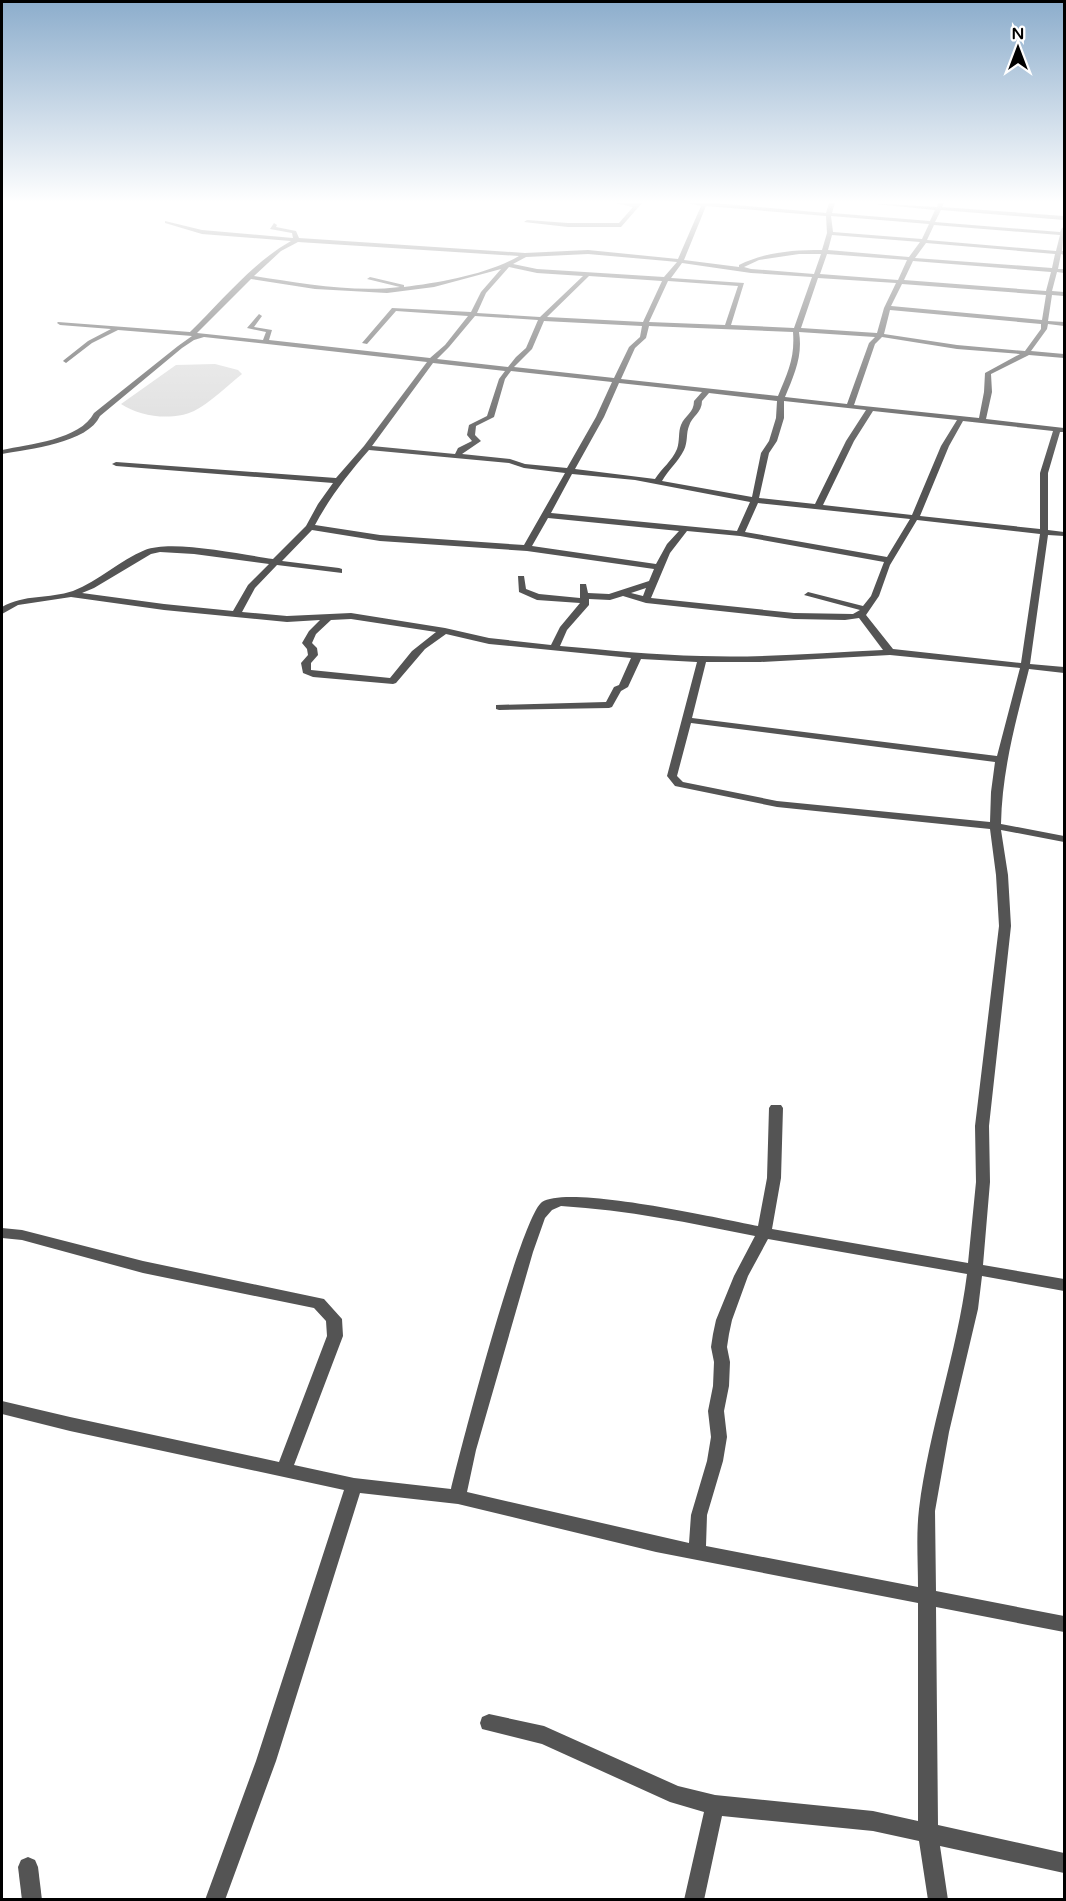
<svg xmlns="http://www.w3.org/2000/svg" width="1066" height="1901" font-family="'Varela Round',sans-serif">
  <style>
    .green { fill: #dbdbdb }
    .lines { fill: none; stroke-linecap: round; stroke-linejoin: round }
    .minor { fill: #545454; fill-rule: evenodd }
  </style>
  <rect width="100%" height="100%" fill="#fff"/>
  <path class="green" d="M 215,364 L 238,370 L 242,374 C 228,385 209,404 194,411 C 173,421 140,417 121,404 L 176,365 Z"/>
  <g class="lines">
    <g class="minor">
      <polygon points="614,203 642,203 621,227 568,227 524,222 527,220 568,223 619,223 633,207"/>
      <path d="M 688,203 L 715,203 L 826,213 L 829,203 L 835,203 L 832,213 L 930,221 L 935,210 L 866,203 L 937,207 L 938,203 L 944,203 L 942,207 L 1064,216 L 1064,220 L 941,210 L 935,222 L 1060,232 L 1062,228 L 1064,227 L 1062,251 L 1064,251 L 1064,255 L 1061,254 L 1058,269 L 1064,269 L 1064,273 L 1057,272 L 1052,291 L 1064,292 L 1064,296 L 1052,295 L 1048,321 L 1064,322 L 1064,326 L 1048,324 L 1047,329 L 1031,351 L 1064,354 L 1064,358 L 1029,355 L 991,374 L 992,392 L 986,419 L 1064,428 L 1064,432 L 1060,432 L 1048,473 L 1048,530 L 1064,532 L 1064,536 L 1048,535 L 1030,664 L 1064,667 L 1064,673 L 1029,669 C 1016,721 1002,770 1001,824 L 1064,836 L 1064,842 L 1001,830 L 1008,875 L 1011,926 L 989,1126 L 990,1182 L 983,1265 L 1064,1279 L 1064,1291 L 982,1276 L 978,1309 L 949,1432 L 935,1511 L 936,1591 L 1064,1616 L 1064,1632 L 936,1607 L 938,1825 L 1064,1853 L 1064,1873 L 940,1846 L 948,1900 L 928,1900 L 919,1841 L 873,1831 L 722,1816 L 704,1900 L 684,1900 L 704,1812 L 670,1802 L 542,1744 L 482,1729 L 480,1723 L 482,1717 L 489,1714 L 544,1726 L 678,1786 L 715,1795 L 873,1811 L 918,1821 L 918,1603 L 656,1552 L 458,1504 L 360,1493 L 276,1761 L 225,1900 L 205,1900 L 256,1761 L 344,1490 L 70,1431 L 2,1414 L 2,1401 L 70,1417 L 279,1462 L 327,1336 L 326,1321 L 314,1308 L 143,1273 L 22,1240 L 2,1238 L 2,1228 L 22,1230 L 143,1261 L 324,1299 L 342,1319 L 343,1336 L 294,1465 L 354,1478 L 451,1489 C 460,1451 521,1217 542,1202 C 568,1184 722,1219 758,1226 L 767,1178 L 769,1108 L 771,1105 L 781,1105 L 783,1108 L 781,1178 L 772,1229 L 968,1263 L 976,1182 L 975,1126 L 999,926 L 996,875 L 990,829 L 777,807 L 675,786 L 667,776 L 697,662 L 641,659 L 628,687 L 621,691 L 612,707 L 609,708 L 499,710 L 496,709 L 496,705 L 606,702 L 614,687 L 619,685 L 631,658 L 489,644 L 446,634 L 425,649 L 396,683 L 393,684 L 313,677 L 303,673 L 301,663 L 308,655 L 307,649 L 302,643 L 309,631 L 320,620 L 287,622 L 164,610 L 71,597 L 18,605 L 2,614 L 2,607 C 24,594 49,599 73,591 C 99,581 120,560 145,550 C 172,539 243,555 273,559 L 306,526 L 318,504 L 333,483 L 116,466 L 112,464 L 116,462 L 336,478 L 364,446 L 427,362 L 204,337 L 194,340 L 182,348 L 100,416 C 88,443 29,449 2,454 L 2,450 C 29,444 80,440 94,413 L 178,346 L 192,336 L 118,330 L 92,343 L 66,363 L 63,361 L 64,360 L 88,341 L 111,329 L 60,325 L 57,323 L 58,322 L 190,332 C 222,301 252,263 291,241 L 202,234 L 165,223 L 165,221 L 202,230 L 293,238 L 292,233 L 270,229 L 274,223 L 277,225 L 276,227 L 296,231 L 299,238 L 525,253 L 588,250 L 678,259 L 701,206 ZM 706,206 L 826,216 L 827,233 L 822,250 C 792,250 766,252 739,265 L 739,267 L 684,260 ZM 831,216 L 929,224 L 922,239 L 833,232 ZM 934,225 L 1060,235 L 1056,251 L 927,240 ZM 832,235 L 920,242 L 909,257 L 828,250 ZM 298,242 L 519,256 C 489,274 439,283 404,287 L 404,285 L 370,277 L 367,279 L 400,287 C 353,293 300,283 254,276 L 281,251 ZM 926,243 L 1055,254 L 1052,268 L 915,258 ZM 588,254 L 667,261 L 677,262 L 664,277 L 537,269 L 513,264 L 526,257 ZM 799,254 L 821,254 L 814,274 L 751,269 L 744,267 L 759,260 ZM 827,254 L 907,260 L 898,280 L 820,274 ZM 913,261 L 1051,272 L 1046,291 L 904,280 ZM 682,263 L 751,273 L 812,277 L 794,328 L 731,325 L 744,283 L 671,278 ZM 509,267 L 537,273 L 583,276 L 540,317 L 477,313 L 486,293 ZM 501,269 L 481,292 L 471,312 L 392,308 L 362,343 L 367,344 L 396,311 L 468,316 L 445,345 L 430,358 L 269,340 L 272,330 L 254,327 L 262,316 L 259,314 L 247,328 L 266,332 L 263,340 L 197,333 L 251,279 L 315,289 L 387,293 L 434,287 ZM 589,276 L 662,281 L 643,322 L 547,317 ZM 818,278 L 896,283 L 884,308 L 877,333 L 801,328 ZM 668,281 L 738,286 L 725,325 L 649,322 ZM 902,284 L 1046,295 L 1042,320 L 891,306 ZM 890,310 L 1041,324 L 1041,329 L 1025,351 L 957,345 L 884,334 ZM 475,316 L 538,320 L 526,348 L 516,357 L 508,367 L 437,359 L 449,347 ZM 544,321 L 642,326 L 640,337 L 629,347 L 614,378 L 514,367 L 532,349 ZM 649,326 L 793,332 C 795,358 788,372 778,396 L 621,379 L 635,348 L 646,338 ZM 799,332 L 875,337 L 869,343 L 847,404 L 785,397 C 794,375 803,356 799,332 ZM 882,337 L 957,349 L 1020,354 L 985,373 L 984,392 L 979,418 L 854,405 L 875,344 ZM 433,363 L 505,371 L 499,379 L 487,416 L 469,425 L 467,435 L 472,441 L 458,448 L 455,454 L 372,446 ZM 511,371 L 612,382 L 596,417 L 567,468 L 525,464 L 510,459 L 462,454 L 481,441 L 475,435 L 476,426 L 494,417 L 505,379 ZM 619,383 L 702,392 L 694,401 C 694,413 685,415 681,425 C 678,432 680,441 677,449 C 672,461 662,468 655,479 L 575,469 L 604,417 ZM 709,393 L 777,401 L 776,418 L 769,441 L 761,453 L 752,497 L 662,481 C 669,469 678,462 684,450 C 688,442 686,433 689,426 C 692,416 702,413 702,401 ZM 784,401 L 866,410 L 846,441 L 815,504 L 759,498 L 769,453 L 777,441 L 784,418 ZM 873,411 L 957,420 L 941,446 L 912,515 L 823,505 L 854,441 ZM 963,421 L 1053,431 L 1040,473 L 1040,529 L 920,516 L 949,446 ZM 369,450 L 509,463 L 524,468 L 565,473 L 524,545 L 380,535 L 315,525 C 330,497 348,474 369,450 ZM 572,474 L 635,480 L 750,502 L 737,531 L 551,513 ZM 758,503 L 910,519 L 887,557 L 745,532 ZM 548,518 L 679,531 L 667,544 L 656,564 L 532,546 ZM 917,520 L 1040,534 L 1021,663 L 893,649 L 866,615 L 879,596 L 890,565 ZM 312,530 L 380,541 L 527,551 L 654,569 L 649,581 L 609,594 L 588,593 L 586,584 L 580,584 L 580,598 L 539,594 L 526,589 L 524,576 L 518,576 L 519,592 L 537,600 L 580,603 L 560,627 L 551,645 L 489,638 L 445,628 L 351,613 L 287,616 L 242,612 L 255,588 L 277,565 L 342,573 L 342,569 L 339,568 L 282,561 ZM 687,531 L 740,536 L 884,562 L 871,596 L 863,606 L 808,592 L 804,595 L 860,610 L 853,614 L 794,613 L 651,598 L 670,553 ZM 160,552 L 194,554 L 269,564 L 248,585 L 233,611 L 164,604 L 82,593 L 94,588 L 151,554 ZM 646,588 L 643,596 L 631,593 ZM 623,596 L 646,603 L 794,619 L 845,620 L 859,618 L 883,650 C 823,653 762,658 701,656 C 654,655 607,650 560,646 L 567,630 L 589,605 L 589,599 L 610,600 ZM 351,619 L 436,632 L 412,651 L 390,678 L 311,670 L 311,663 L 318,655 L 317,648 L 312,643 L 316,634 L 331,620 ZM 890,655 L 1020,668 L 997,756 L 692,718 L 706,662 L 760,662 ZM 691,723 L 995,762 L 991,792 L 990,822 L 777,801 L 683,782 L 677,776 ZM 561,1206 C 627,1210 691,1223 755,1236 L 734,1276 L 716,1320 L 713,1334 L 711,1347 L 714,1362 L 713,1386 L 708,1411 L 711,1437 L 707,1461 L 691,1515 L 689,1543 L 467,1492 L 476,1450 L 533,1252 L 545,1218 L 552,1210 ZM 768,1239 L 967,1274 C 957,1353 929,1429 919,1509 C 916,1534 918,1562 918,1587 L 706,1546 L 707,1515 L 723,1461 L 727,1437 L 724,1411 L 729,1386 L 730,1362 L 727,1347 L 729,1334 L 732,1320 L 748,1276 Z"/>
      <polygon points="28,1857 35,1860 38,1867 42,1900 22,1900 18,1867 21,1860"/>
    </g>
  </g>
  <linearGradient id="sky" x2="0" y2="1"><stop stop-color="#8cadcc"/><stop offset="0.43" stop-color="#fff"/><stop offset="1" stop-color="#fff" stop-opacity="0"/></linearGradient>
  <rect width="1066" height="470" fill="url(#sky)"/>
  <rect width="1066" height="1901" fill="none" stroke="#000000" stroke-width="6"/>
  <g transform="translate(1018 48)" stroke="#ffffff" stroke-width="4.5" paint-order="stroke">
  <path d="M0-4.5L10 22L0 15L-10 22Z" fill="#000000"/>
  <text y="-9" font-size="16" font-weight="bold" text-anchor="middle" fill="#000000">N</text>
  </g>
</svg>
